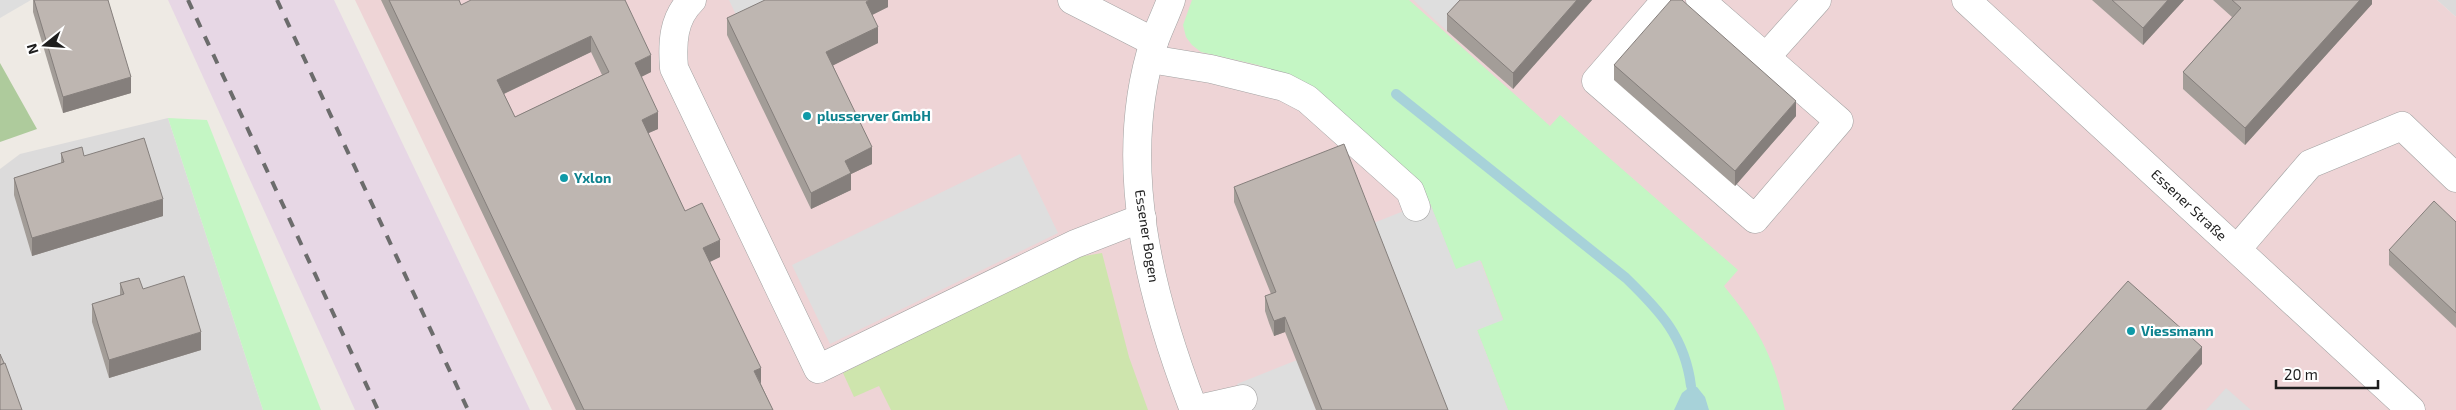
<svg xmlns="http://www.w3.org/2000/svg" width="2456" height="410" font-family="'Exo 2',sans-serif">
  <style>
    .residential { fill: #dcdbdb }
    .commercial { fill: #eed4d6 }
    .industrial { fill: #e7d7e5 }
    .grass { fill: #cee5ad }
    .forest { fill: #aecb9c }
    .park { fill: #c4f6c4 }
    .parking { fill: #dedede }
    .water { fill: #a7d2d9 }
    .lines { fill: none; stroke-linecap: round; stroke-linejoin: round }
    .stream { stroke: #a7d2d9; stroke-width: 10 }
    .minor-casing { stroke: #a2a2a2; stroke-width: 29 }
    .minor { stroke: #fff; stroke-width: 28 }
    .rail { stroke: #6c6c6c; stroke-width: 4; stroke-dasharray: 10 10; stroke-linecap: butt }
    .wall { fill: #a39d98; fill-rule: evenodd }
    .shaded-wall { fill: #857f7c }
    .building { fill: #beb6b1; stroke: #857f7c; fill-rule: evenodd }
    .culture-dot { fill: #0f9aa8; stroke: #fff; stroke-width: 2 }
    .labels { text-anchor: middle; stroke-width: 4.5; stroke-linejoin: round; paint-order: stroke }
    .culture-label { font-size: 14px; font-weight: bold; fill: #0d838f; stroke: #fff; text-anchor: start }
    .street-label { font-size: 14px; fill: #1e1e1e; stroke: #fff }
  </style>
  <rect width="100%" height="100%" fill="#eeeae4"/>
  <g class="residential">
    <polygon points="2437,0 2456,0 2456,17"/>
    <polygon points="168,118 263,410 0,410 0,169 20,154"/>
  </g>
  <polygon class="commercial" points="355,0 2437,0 2456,17 2456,410 552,410"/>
  <polygon class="industrial" points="168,0 334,0 530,410 355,410"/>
  <polygon class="grass" points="1102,253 1129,357 1148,410 891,410 879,386 854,397 843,373 1078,257"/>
  <polygon class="forest" points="0,63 37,129 0,142"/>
  <g class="park">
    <path d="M 1192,0 L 1409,0 L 1550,126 L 1560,115 L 1738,270 L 1724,286 C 1758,328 1774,356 1785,410 L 1508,410 L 1477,330 L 1503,319 L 1481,261 L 1456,270 L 1429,201 L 1418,182 L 1302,81 L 1258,65 L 1201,52 L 1192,45 L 1186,37 L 1183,25 Z"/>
    <polygon points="168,118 207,120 321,410 263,410"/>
  </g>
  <g class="parking">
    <polygon points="0,0 31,0 0,18"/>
    <polygon points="729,0 772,0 737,17"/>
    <polygon points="1413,0 1475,0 1447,31"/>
    <polygon points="1020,154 1058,233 830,344 792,265"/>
    <polygon points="1429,201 1456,269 1480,260 1503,320 1477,330 1508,410 1442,410 1371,224"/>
    <polygon points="1297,360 1316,410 1247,410 1237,384"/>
    <polygon points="2226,388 2251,410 2206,410"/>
  </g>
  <polygon class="water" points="1691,386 1697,387 1705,397 1709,410 1674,410 1682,393"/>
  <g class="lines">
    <path class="stream" d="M 1396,94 L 1626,278 C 1660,311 1685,337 1691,386"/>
    <g class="minor-casing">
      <g id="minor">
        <path d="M 692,0 C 673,18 672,43 674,68 L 818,369 L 1075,244 L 1142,218"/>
        <polyline points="1072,0 1154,42"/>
        <path d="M 1171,0 C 1166,14 1159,28 1154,42 C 1115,163 1150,296 1194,410"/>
        <polyline points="1666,0 1596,81 1755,219 1839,121 1700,0"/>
        <polyline points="1966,0 2411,410"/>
        <polyline points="1766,57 1817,0"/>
        <polyline points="1150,59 1211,69 1284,87 1307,99 1410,191 1416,207"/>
        <polyline points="2237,249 2310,164 2402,126 2456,178"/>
        <polyline points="1194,410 1243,399"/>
      </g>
    </g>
    <use href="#minor" class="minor"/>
    <g class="rail">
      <polyline points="188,0 378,410"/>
      <polyline points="277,0 468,410"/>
    </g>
  </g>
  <g class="wall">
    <polygon points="33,0 108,0 131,93 63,113 33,12"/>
    <path d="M 381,0 L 459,0 L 461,5 L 625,0 L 651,72 L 641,77 L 658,129 L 648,133 L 685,211 L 720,257 L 710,262 L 761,384 L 773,410 L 576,410 ZM 591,52 L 602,75 L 515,117 L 504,94 Z"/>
    <polygon points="888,0 888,7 872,15 878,43 833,65 872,164 851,174 851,190 811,209 727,35 727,18"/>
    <polygon points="1460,0 1592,0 1513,89 1447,31 1447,14"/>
    <polygon points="2092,0 2184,0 2143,45"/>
    <polygon points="2213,0 2372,0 2372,4 2245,145 2183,89 2183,72 2232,17"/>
    <polygon points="1614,65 1796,116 1735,186 1614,80"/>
    <polygon points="61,153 84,156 163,216 32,256 14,195 14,178 61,163"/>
    <polygon points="1234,187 1448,410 1316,410 1285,332 1274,336 1269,323 1265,311 1265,296 1271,294 1234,202"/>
    <polygon points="2456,222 2456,328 2389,265 2389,250"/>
    <polygon points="120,283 143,289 201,350 109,378 92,322 92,304 120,296"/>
  </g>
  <g class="shaded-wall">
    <polygon points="869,0 888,0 888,7 866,18 866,2"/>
    <polygon points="1577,0 1592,0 1513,89 1513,73"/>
    <polygon points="2168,0 2184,0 2143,45 2143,28"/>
    <polygon points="2360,0 2372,0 2372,4 2245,145 2245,128"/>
    <polygon points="878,27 878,43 826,69 826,52"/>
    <polygon points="591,36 591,52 497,97 497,80"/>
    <polygon points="651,55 651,72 635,80 635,63"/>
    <polygon points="131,77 131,93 63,113 63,97"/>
    <polygon points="1796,101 1796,116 1735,186 1735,171"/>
    <polygon points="658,112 658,129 642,136 642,120"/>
    <polygon points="872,147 872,164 851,174 851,190 811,209 811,193 845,161"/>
    <polygon points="163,199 163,216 32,256 32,238"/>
    <polygon points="720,240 720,257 703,265 703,248"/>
    <polygon points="1285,317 1285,332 1274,336 1274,321"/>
    <polygon points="201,332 201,350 109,378 109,360"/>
    <polygon points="2202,347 2202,364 2161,410 2146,410"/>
    <polygon points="761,368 761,384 754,371"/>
  </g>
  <g class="building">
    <polygon points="34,0 108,0 131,77 63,97"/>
    <path d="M 389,0 L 459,0 L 461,5 L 471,0 L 625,0 L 651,55 L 635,63 L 658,112 L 642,120 L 685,211 L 702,203 L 720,240 L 703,248 L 761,368 L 754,371 L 773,410 L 584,410 ZM 591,36 L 609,72 L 515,117 L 497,80 Z"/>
    <polygon points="765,0 869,0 866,2 878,27 826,52 872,147 845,161 851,173 811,193 727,18"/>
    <polygon points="1460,0 1577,0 1513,73 1447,14"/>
    <polygon points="1671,0 1682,0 1796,101 1735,171 1614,65"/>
    <polygon points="2112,0 2168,0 2143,28"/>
    <polygon points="2232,0 2360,0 2245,128 2183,72 2241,8"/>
    <polygon points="144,138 163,199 32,238 14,178 64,162 61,153 82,147 84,156"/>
    <polygon points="1344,144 1448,410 1322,410 1285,317 1274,321 1269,309 1265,296 1276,292 1234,187"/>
    <polygon points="2434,201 2456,222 2456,313 2389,250"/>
    <polygon points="184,276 201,332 109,360 92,304 124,294 120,283 139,278 143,289"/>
    <polygon points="2128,281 2202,347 2146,410 2012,410"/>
    <polygon points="0,354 4,363 0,365"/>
    <polygon points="5,363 22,410 0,410 0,365"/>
  </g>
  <g class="culture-dot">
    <circle cx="807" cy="116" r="5"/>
    <circle cx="564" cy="178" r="5"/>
    <circle cx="2131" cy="331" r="5"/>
  </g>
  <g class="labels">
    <g class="culture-label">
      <text x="817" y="121">plusserver GmbH</text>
      <text x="574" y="183">Yxlon</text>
      <text x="2141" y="336">Viessmann</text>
    </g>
    <g class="street-label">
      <text transform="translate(2189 205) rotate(43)" y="5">Essener Straße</text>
      <text transform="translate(1147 236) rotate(81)" y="5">Essener Bogen</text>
    </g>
  </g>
  <g transform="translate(45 45) rotate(253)" stroke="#ffffff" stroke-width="4" paint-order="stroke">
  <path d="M0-4L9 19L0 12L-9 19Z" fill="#1e1e1e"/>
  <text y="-8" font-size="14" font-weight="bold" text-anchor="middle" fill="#1e1e1e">N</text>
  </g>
  <path d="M2276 380v8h102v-8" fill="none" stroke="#1e1e1e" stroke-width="2.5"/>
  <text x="2284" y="380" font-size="15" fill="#1e1e1e" stroke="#ffffff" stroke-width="4" paint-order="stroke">20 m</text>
</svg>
